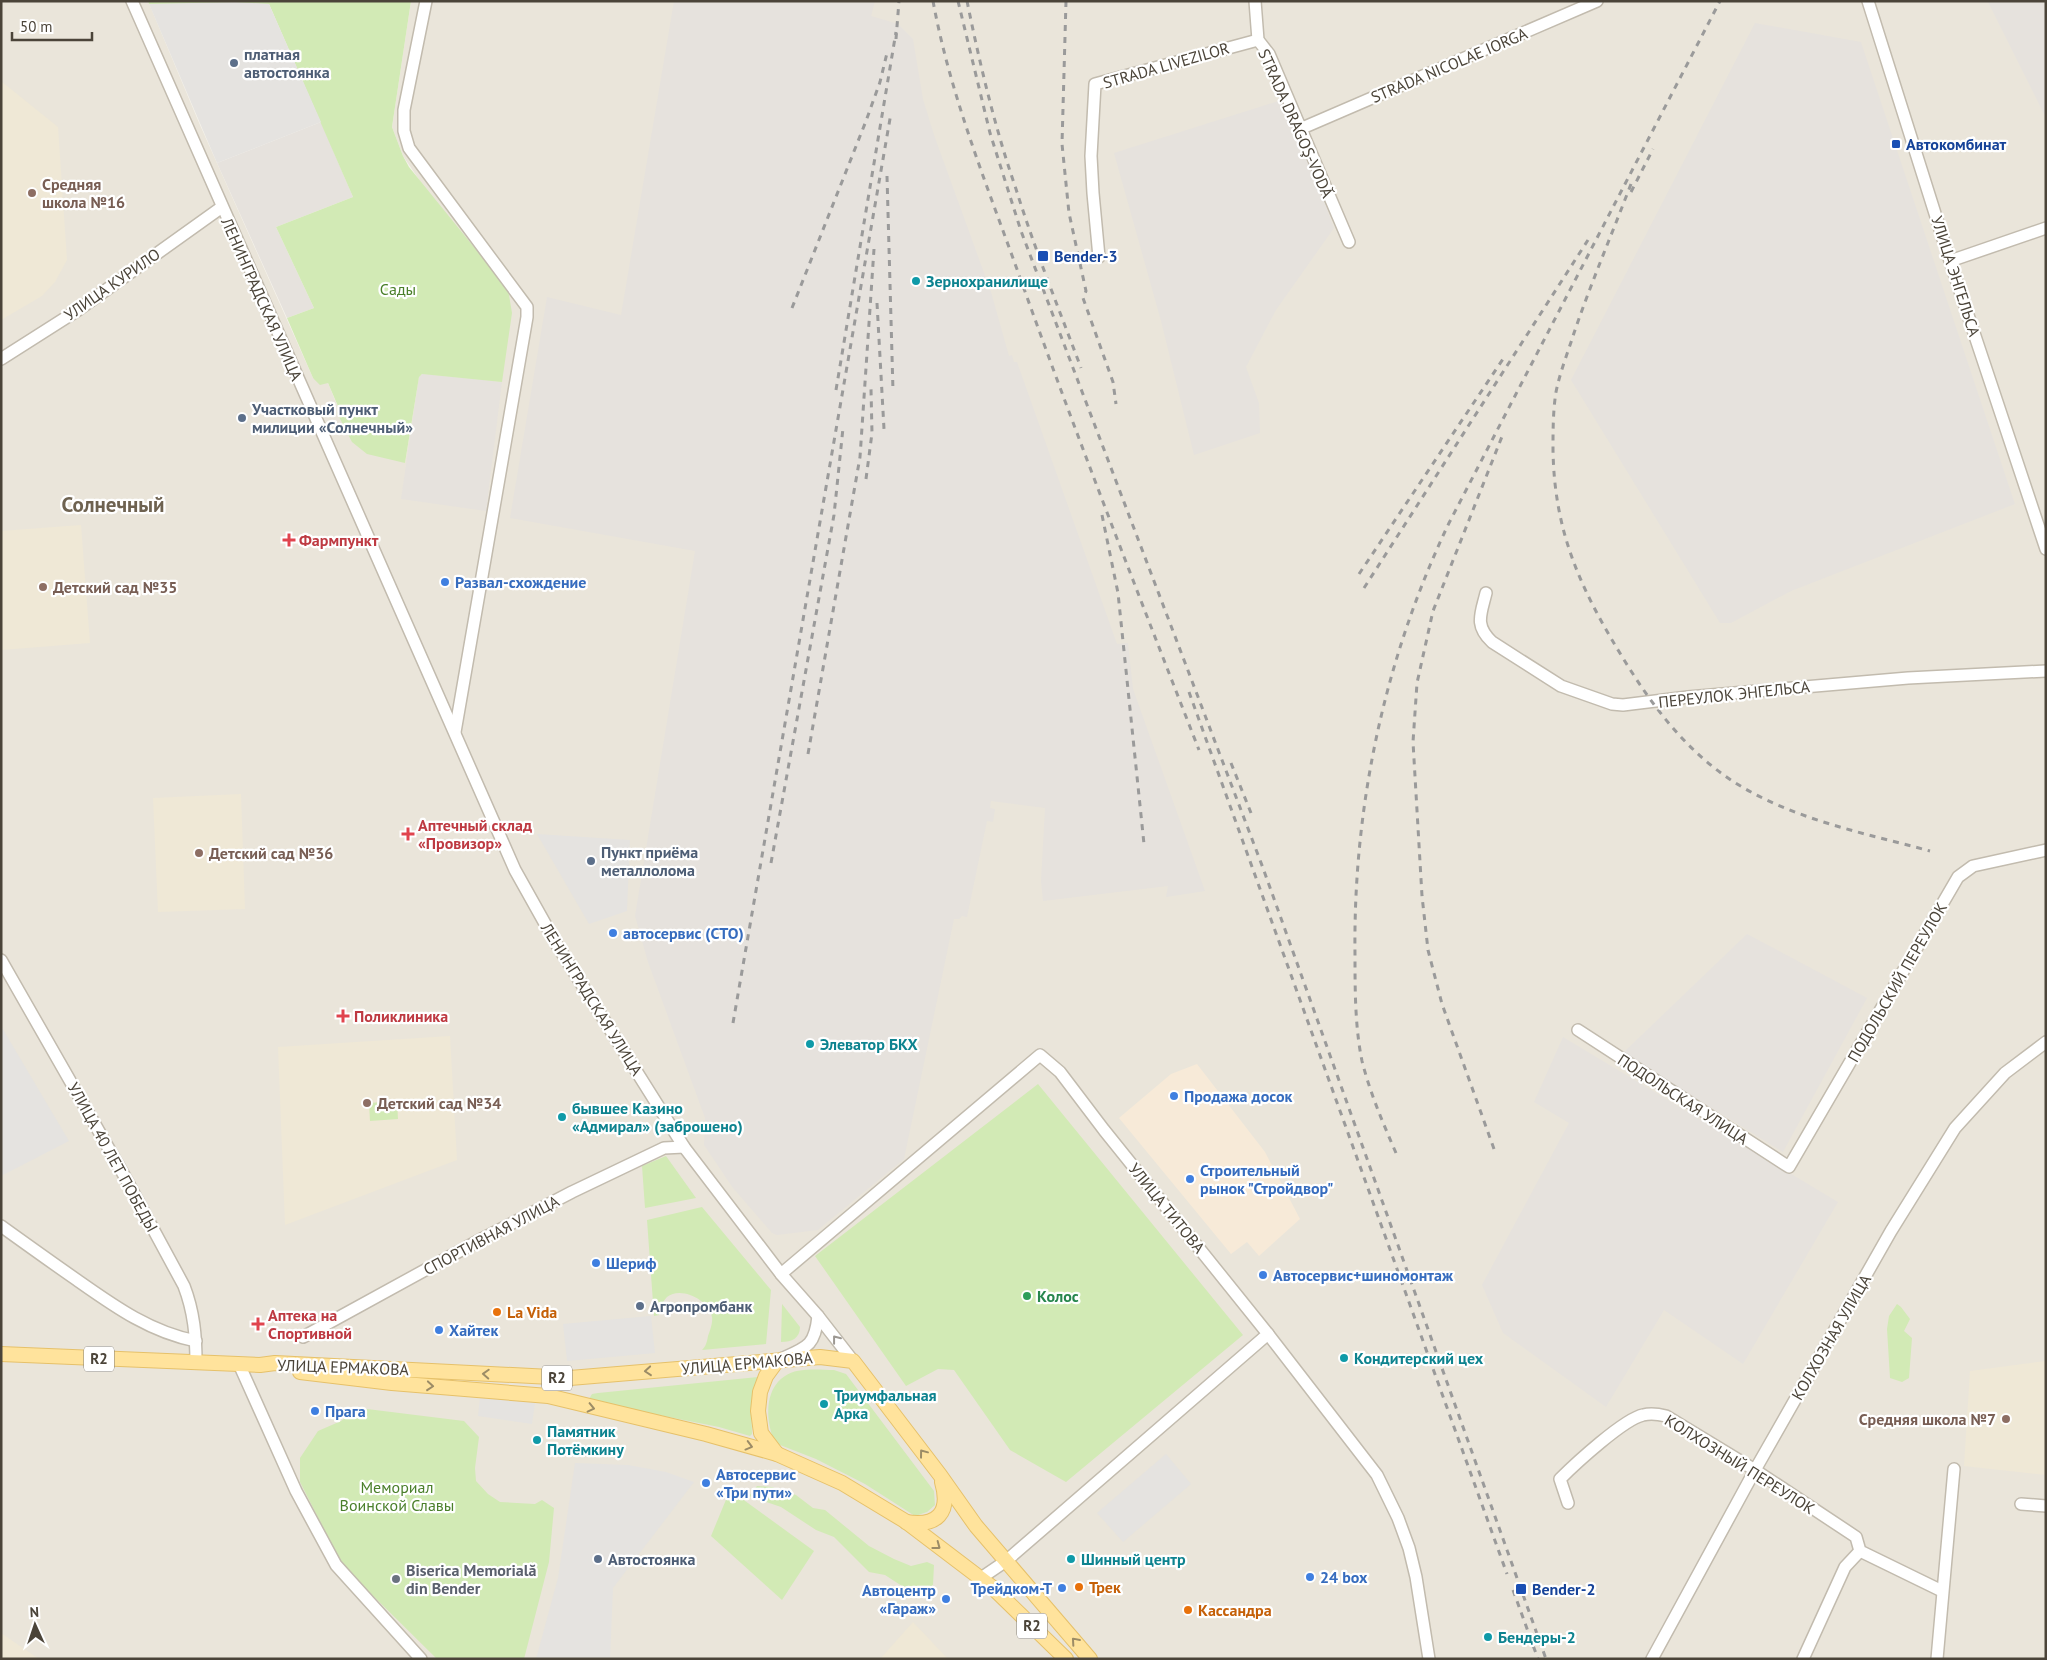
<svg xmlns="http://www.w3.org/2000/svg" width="2047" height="1660" font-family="'PT Sans',sans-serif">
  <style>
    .residential { fill: #eae5da }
    .commercial { fill: #f7ead8 }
    .industrial { fill: #e6e2dd }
    .education { fill: #efe8d6 }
    .green { fill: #d2eab5 }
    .parking { fill: #e5e3e0 }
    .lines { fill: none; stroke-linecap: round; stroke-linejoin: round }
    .minor-casing { stroke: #c2bbae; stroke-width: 14 }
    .major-casing { stroke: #e6c16a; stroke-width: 16 }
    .minor { stroke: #fff; stroke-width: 11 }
    .major { stroke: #ffe39c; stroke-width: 14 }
    .rail { stroke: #9a9a9a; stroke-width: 3; stroke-dasharray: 6 6; stroke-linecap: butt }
    .oneway { stroke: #9c9892 }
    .oneway2 { stroke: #9c8c66 }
    .service-dot { fill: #5c6f8a; stroke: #fff; stroke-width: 2 }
    .transit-dot { fill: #1a4fb4; stroke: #fff; stroke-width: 2 }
    .education-dot { fill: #8d6e63; stroke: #fff; stroke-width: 2 }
    .culture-dot { fill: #0f9aa8; stroke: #fff; stroke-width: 2 }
    .health-dot { fill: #e0444e; stroke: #fff; stroke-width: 2 }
    .shop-dot { fill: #3f7fe0; stroke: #fff; stroke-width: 2 }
    .leisure-dot { fill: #2e9e5b; stroke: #fff; stroke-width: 2 }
    .food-dot { fill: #e8710a; stroke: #fff; stroke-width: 2 }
    .worship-dot { fill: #6b7280; stroke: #fff; stroke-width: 2 }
    .labels { text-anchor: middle; stroke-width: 4.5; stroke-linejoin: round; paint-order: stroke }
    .shield { fill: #fff; stroke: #817c74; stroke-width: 1 }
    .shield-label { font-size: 15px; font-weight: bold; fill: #4b4439 }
    .service-label { font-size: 16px; font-weight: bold; fill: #4e5e75; stroke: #fff; text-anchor: start }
    .street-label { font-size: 16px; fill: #4b4439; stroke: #fff }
    .transit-label { font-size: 16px; font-weight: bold; fill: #164399; stroke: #fff; text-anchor: start }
    .education-label { font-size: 16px; font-weight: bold; fill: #785e54; stroke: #fff; text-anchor: start }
    .culture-label { font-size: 16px; font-weight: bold; fill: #0d838f; stroke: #fff; text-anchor: start }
    .park-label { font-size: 16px; fill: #4a7f2a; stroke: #fff }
    .health-label { font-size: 16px; font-weight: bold; fill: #be3a42; stroke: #fff; text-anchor: start }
    .shop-label { font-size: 16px; font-weight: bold; fill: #366cbe; stroke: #fff; text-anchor: start }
    .leisure-label { font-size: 16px; font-weight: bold; fill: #27864d; stroke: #fff; text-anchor: start }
    .food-label { font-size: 16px; font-weight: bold; fill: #c56008; stroke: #fff; text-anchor: start }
    .worship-label { font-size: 16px; font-weight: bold; fill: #5b616d; stroke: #fff; text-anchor: start }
    .district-label { font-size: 21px; font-weight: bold; fill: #6e6250; stroke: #fff }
  </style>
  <rect width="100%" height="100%" fill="#f6f3ec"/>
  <polygon class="residential" points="1,1 148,1 200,125 313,378 328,383 340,412 337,413 405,463 419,377 422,374 426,190 403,156 392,127 411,1 2046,1 2046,1659 1,1659"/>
  <polygon class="commercial" points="1197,1064 1265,1152 1300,1219 1259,1256 1247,1242 1231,1254 1119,1118 1171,1074"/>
  <g class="industrial">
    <polygon points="674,1 875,1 871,16 898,24 913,39 923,99 934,135 991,292 1009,356 1012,355 1014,362 1017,362 1117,644 1128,643 1133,689 1205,891 1166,897 1168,886 1043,901 1041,881 1045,808 991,801 990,808 995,809 993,822 987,821 967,917 962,916 959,919 954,919 904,1159 818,1230 777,1235 772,1233 733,1188 704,1145 705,1118 648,962 635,916 695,551 510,518 547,297 621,315"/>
    <polygon points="1988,1 2046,1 2046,118 1988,2"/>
    <polygon points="1755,23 1861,42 2015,504 1791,591 1731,623 1720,623 1571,380"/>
    <polygon points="1285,99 1334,228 1276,310 1246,367 1259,403 1260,433 1194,455 1161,321 1114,153"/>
    <polygon points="321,122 353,197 276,227 314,308 287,318 217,163"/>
    <polygon points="422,374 502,382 486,511 401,499 419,377"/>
    <polygon points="1747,934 1867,998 1783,1152 1623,1053"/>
    <polygon points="1563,1037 1838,1202 1743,1364 1664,1310 1606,1407 1503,1333 1482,1285 1569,1123 1534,1102"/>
  </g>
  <g class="education">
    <polygon points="1,81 58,127 67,260 55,282 42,296 1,320"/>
    <polygon points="81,525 90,643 1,650 1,531"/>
    <polygon points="241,794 245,909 158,912 153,798"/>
    <polygon points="450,1036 457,1160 285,1225 278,1047"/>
    <polygon points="2046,1361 2046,1475 1964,1466 1970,1371"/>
    <polygon points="913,1622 948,1659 880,1659"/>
    <polygon points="1,1633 39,1659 1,1659"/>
  </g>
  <g class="green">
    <polygon points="148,1 411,1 392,127 403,156 409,167 508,289 512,313 502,382 422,374 419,377 405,463 367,454 352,442 337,413 340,411 328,383 320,385 313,378 287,318 314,308 276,227 353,197 269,4 149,4"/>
    <polygon points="1038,1084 1243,1335 1066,1482 1010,1450 954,1370 938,1369 906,1386 815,1256"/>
    <polygon points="397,1101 398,1119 370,1121 369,1103"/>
    <polygon points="666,1156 696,1198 645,1208 642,1166"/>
    <path d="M 702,1207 L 771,1290 L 766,1344 L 702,1350 C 706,1346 707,1342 708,1336 C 710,1331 713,1322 712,1317 C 709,1300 681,1286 667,1297 C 662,1302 660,1309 659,1315 L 654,1316 L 647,1220 Z"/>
    <path d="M 782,1304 L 800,1327 C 800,1338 792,1342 781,1342 Z"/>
    <polygon points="1897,1304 1901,1307 1910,1319 1904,1331 1912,1338 1909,1378 1902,1382 1890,1378 1887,1329 1889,1316"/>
    <path d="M 834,1370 L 846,1374 L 934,1491 L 935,1505 L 927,1512 L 915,1516 L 865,1484 L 816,1459 L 775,1443 C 766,1423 763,1390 785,1376 C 797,1367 820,1370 834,1370 Z"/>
    <polygon points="758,1377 759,1380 751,1401 752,1434 750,1436 719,1427 598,1403 589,1399 592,1394 598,1393"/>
    <polygon points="359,1408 464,1421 479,1437 475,1468 476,1481 488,1494 500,1502 535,1504 542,1500 554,1508 549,1562 524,1659 437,1659 342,1565 300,1482 300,1458 318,1431 341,1421"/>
    <polygon points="757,1486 772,1487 796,1495 813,1508 825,1510 869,1546 894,1559 911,1566 927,1562 934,1565 933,1585 926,1590 916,1590 905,1588 885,1575 869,1572 834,1537 816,1530 781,1507 749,1496"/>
    <polygon points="730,1490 814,1551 782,1600 711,1536"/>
  </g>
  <g class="parking">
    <polygon points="235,2 269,4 321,122 217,163 149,4"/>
    <polygon points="537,834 630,840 627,911 589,924"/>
    <polygon points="1,1026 69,1141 1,1176"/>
    <polygon points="651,1316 655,1353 567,1361 563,1324"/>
    <polygon points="480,1397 535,1403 532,1424 478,1416"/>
    <polygon points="1166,1454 1191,1484 1123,1542 1097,1513"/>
    <polygon points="575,1463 628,1465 666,1472 694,1482 613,1588 610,1659 536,1659 558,1578"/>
  </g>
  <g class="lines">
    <g class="minor-casing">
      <g id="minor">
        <polyline points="132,1 515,870 557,945 684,1147 781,1274 818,1316 853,1361"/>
        <polyline points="426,1 404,110 404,131 409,148 527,307 527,317 455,732"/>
        <polyline points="1255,1 1258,40 1269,54 1349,242"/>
        <polyline points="1868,1 1950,261 2046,549"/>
        <polyline points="1300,129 1597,1"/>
        <polyline points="1099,257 1093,193 1091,156 1095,84 1258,40"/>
        <polyline points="1950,261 2046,228"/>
        <polyline points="1,359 78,310 222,207"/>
        <path d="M 1486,593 C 1481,614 1474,625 1492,642 L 1561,686 L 1612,704 L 1623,705 L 1688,697 L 1908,678 L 2046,671"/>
        <path d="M 1,960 L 125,1177 L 184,1286 C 194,1312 196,1336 196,1363"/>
        <polyline points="1578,1030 1789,1167 1958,877 1973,866 2046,850"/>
        <path d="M 1,1226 C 26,1244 51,1262 77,1280 C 114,1306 150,1332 196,1341"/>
        <polyline points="781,1274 1040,1055 1060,1072 1104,1130 1268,1334 1006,1561 981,1578"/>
        <polyline points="1268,1334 1377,1475 1398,1518 1409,1548 1416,1577 1429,1659"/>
        <polyline points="303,1337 478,1241 572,1192 664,1148 684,1147"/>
        <path d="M 783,1358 C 808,1347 815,1345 818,1316"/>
        <polyline points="239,1364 296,1491 336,1565 421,1659"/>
        <path d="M 1568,1503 L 1560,1479 C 1576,1463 1624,1419 1643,1415 C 1651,1413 1658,1414 1666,1416 L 1755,1470 L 1856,1537 L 1860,1551 L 1942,1591"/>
        <polyline points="2021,1504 2046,1506"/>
        <polyline points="1652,1659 1755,1470 1891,1231 1955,1128 2005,1073 2046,1042"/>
        <polyline points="1803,1659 1845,1567 1860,1551"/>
        <polyline points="1937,1659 1954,1469"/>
      </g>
    </g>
    <g class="major-casing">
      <g id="major">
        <polyline points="1,1354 260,1365 275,1363 570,1378 820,1357 853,1361 940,1475 976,1526 1090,1659"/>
        <polyline points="777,1361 766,1376 760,1392 758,1411 761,1433 777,1454"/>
        <polyline points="300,1372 392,1383 548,1396 706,1434 777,1454 842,1483 905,1521 992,1587 1066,1659"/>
        <path d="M 906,1522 C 937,1527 951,1513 942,1482"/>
      </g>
    </g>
    <use href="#minor" class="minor"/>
    <use href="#major" class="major"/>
    <g class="rail">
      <path d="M 933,1 C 950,94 986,183 1018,272 C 1075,432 1137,591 1199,750"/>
      <polyline points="958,1 990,133 1021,231 1263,868 1546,1659"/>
      <path d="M 967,1 C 980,65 995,128 1016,189 C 1035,250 1059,309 1081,368"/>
      <polyline points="1066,1 1062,144 1069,213 1086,291 1083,298 1113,382 1116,404"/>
      <polyline points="896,39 899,1"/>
      <polyline points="887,176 893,391"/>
      <path d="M 1631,184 C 1612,234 1591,283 1574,333 C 1568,352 1560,372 1556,392 C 1553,411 1553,430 1553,449 C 1554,534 1582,592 1626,663 C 1654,708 1686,750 1731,780 C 1790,819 1864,833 1930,851"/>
      <polyline points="1631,192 1653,149"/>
      <polyline points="877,303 884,429"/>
      <polyline points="792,308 866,121 880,82 887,53"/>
      <polyline points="836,390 896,32"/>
      <polyline points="866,479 872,433 871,389"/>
      <polyline points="1102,515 1118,593 1144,844"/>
      <polyline points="1359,574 1505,356"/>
      <polyline points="1364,588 1588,240"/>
      <polyline points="1189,692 1507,1574"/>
      <polyline points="808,754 860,457 874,249"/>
      <polyline points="1231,763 1251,813"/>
      <polyline points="771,863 834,515 843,428"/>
      <polyline points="733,1023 891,113"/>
      <polyline points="1494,1149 1442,1004 1428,950 1422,896 1413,742 1417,683 1433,611 1503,434"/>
      <path d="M 1396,1153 C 1383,1123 1370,1093 1362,1061 C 1355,1027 1355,990 1355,955 C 1353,806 1385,657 1449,523 L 1720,1"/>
      <polyline points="1513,1590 1538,1659"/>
    </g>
  </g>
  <defs><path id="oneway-chevron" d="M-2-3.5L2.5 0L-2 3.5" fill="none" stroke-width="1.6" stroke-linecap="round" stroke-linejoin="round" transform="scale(1.25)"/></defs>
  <use class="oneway" href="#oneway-chevron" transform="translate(836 1339) rotate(-128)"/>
  <g class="oneway2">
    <use href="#oneway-chevron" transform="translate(648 1371) rotate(175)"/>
    <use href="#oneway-chevron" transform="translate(486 1374) rotate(-177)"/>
    <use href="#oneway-chevron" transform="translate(430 1386) rotate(5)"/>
    <use href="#oneway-chevron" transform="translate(591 1408) rotate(13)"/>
    <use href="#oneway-chevron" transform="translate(749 1446) rotate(15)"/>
    <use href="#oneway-chevron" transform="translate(923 1453) rotate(-127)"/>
    <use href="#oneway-chevron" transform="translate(937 1546) rotate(37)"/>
    <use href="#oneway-chevron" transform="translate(1075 1641) rotate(-131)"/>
  </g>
  <g class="service-dot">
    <circle cx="234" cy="63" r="5"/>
    <circle cx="242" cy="418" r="5"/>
    <circle cx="591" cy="861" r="5"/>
    <circle cx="640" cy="1306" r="5"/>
    <circle cx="598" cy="1559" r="5"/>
  </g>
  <g class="transit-dot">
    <rect x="1891" y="139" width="10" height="10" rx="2.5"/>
    <rect x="1037" y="250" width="12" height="12" rx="2.5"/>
    <rect x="1515" y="1583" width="12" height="12" rx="2.5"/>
  </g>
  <g class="education-dot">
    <circle cx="32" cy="193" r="5"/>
    <circle cx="43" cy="587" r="5"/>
    <circle cx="199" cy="853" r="5"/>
    <circle cx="367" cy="1103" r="5"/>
    <circle cx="2006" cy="1419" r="5"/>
  </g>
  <g class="culture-dot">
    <circle cx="916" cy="281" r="5"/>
    <circle cx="810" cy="1044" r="5"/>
    <circle cx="562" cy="1117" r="5"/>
    <circle cx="1344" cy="1358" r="5"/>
    <circle cx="824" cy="1404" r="5"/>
    <circle cx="537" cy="1440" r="5"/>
    <circle cx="1071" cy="1559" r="5"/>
    <circle cx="1488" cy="1637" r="5"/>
  </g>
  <g class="health-dot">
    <path d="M286.5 532.5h5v5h5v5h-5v5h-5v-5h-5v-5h5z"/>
    <path d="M405.5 826.5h5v5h5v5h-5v5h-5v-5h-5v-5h5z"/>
    <path d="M340.5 1008.5h5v5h5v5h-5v5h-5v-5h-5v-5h5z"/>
    <path d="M255.5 1316.5h5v5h5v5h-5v5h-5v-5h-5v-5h5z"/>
  </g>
  <g class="shop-dot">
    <circle cx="445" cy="582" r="5"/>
    <circle cx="613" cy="933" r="5"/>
    <circle cx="1174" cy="1096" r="5"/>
    <circle cx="1190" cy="1179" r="5"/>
    <circle cx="596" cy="1263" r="5"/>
    <circle cx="1263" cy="1275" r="5"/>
    <circle cx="439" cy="1330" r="5"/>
    <circle cx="315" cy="1411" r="5"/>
    <circle cx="706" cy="1483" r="5"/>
    <circle cx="1310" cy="1577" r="5"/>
    <circle cx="1062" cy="1588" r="5"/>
    <circle cx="946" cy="1599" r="5"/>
  </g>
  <circle class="leisure-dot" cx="1027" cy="1296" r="5"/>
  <g class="food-dot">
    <circle cx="497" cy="1312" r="5"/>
    <circle cx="1079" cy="1587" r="5"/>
    <circle cx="1188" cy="1610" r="5"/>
  </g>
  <circle class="worship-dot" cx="396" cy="1579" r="5"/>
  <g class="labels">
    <g class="shield">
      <rect x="84" y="1346.5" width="30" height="25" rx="4"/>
      <rect x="542" y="1365.5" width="30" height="25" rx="4"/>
      <rect x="1017" y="1613.5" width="30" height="25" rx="4"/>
    </g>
    <g class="shield-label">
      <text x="99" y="1364">R2</text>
      <text x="557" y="1383">R2</text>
      <text x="1032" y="1631">R2</text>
    </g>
    <g class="service-label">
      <text x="244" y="60">платная<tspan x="244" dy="18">автостоянка</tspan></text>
      <text x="252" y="415">Участковый пункт<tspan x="252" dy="18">милиции «Солнечный»</tspan></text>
      <text x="601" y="858">Пункт приёма<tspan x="601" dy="18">металлолома</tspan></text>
      <text x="650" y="1312">Агропромбанк</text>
      <text x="608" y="1565">Автостоянка</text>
    </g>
    <g class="street-label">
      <text transform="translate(1166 65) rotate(-16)" y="6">STRADA LIVEZILOR</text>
      <text transform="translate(1449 65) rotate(-23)" y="6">STRADA NICOLAE IORGA</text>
      <text transform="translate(1296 123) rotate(66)" y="6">STRADA DRAGOŞ-VODĂ</text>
      <text transform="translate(1956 276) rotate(72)" y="6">УЛИЦА ЭНГЕЛЬСА</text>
      <text transform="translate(112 284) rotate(-35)" y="6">УЛИЦА КУРИЛО</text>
      <text transform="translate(262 299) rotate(66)" y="6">ЛЕНИНГРАДСКАЯ УЛИЦА</text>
      <text transform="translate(1734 694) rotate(-6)" y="6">ПЕРЕУЛОК ЭНГЕЛЬСА</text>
      <text transform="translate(1897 982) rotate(-60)" y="6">ПОДОЛЬСКИЙ ПЕРЕУЛОК</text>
      <text transform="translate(592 999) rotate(58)" y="6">ЛЕНИНГРАДСКАЯ УЛИЦА</text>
      <text transform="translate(1683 1099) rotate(33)" y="6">ПОДОЛЬСКАЯ УЛИЦА</text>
      <text transform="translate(113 1157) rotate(61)" y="6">УЛИЦА 40 ЛЕТ ПОБЕДЫ</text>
      <text transform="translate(1167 1208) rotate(51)" y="6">УЛИЦА ТИТОВА</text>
      <text transform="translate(491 1235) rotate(-28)" y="6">СПОРТИВНАЯ УЛИЦА</text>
      <text transform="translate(1831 1337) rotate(-60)" y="6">КОЛХОЗНАЯ УЛИЦА</text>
      <text transform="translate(747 1363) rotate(-5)" y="6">УЛИЦА ЕРМАКОВА</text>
      <text transform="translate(343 1367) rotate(2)" y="6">УЛИЦА ЕРМАКОВА</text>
      <text transform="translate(1740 1464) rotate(32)" y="6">КОЛХОЗНЫЙ ПЕРЕУЛОК</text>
    </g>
    <g class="transit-label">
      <text x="1906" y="150">Автокомбинат</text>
      <text x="1054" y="262">Bender-3</text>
      <text x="1532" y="1595">Bender-2</text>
    </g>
    <g class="education-label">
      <text x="42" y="190">Средняя<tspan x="42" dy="18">школа №16</tspan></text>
      <text x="53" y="593">Детский сад №35</text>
      <text x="209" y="859">Детский сад №36</text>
      <text x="377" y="1109">Детский сад №34</text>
      <text x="1996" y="1425" text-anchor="end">Средняя школа №7</text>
    </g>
    <g class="culture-label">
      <text x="926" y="287">Зернохранилище</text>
      <text x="820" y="1050">Элеватор БКХ</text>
      <text x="572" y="1114">бывшее Казино<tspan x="572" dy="18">«Адмирал» (заброшено)</tspan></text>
      <text x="1354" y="1364">Кондитерский цех</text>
      <text x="834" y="1401">Триумфальная<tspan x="834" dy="18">Арка</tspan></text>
      <text x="547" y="1437">Памятник<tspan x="547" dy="18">Потёмкину</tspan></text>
      <text x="1081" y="1565">Шинный центр</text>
      <text x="1498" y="1643">Бендеры-2</text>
    </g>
    <g class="park-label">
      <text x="398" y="295">Сады</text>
      <text x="397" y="1493">Мемориал<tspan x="397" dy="18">Воинской Славы</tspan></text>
    </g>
    <g class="health-label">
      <text x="299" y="546">Фармпункт</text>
      <text x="418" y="831">Аптечный склад<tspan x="418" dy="18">«Провизор»</tspan></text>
      <text x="354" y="1022">Поликлиника</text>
      <text x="268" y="1321">Аптека на<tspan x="268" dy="18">Спортивной</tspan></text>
    </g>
    <g class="shop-label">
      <text x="455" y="588">Развал-схождение</text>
      <text x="623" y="939">автосервис (СТО)</text>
      <text x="1184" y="1102">Продажа досок</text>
      <text x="1200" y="1176">Строительный<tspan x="1200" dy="18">рынок "Стройдвор"</tspan></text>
      <text x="606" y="1269">Шериф</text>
      <text x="1273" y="1281">Автосервис+шиномонтаж</text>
      <text x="449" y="1336">Хайтек</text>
      <text x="325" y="1417">Прага</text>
      <text x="716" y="1480">Автосервис<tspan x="716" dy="18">«Три пути»</tspan></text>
      <text x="1320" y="1583">24 box</text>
      <text x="1052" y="1594" text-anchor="end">Трейдком-Т</text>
      <text x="936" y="1596" text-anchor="end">Автоцентр<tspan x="936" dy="18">«Гараж»</tspan></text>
    </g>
    <g class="leisure-label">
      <text x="1037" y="1302">Колос</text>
    </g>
    <g class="food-label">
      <text x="507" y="1318">La Vida</text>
      <text x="1089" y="1593">Трек</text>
      <text x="1198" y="1616">Кассандра</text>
    </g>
    <g class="worship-label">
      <text x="406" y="1576">Biserica Memorială<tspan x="406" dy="18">din Bender</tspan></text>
    </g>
    <g class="district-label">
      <text x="113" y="512">Солнечный</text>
    </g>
  </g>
  <rect width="2047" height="1660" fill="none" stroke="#4b4439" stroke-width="5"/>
  <g transform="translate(35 1625) rotate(357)" stroke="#ffffff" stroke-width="4" paint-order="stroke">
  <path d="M0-4L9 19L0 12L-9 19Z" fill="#4b4439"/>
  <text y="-8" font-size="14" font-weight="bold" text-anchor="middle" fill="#4b4439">N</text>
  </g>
  <path d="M12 32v8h80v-8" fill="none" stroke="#4b4439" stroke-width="2.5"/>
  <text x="20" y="32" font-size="15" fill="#4b4439" stroke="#ffffff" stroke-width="4" paint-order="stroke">50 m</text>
</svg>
